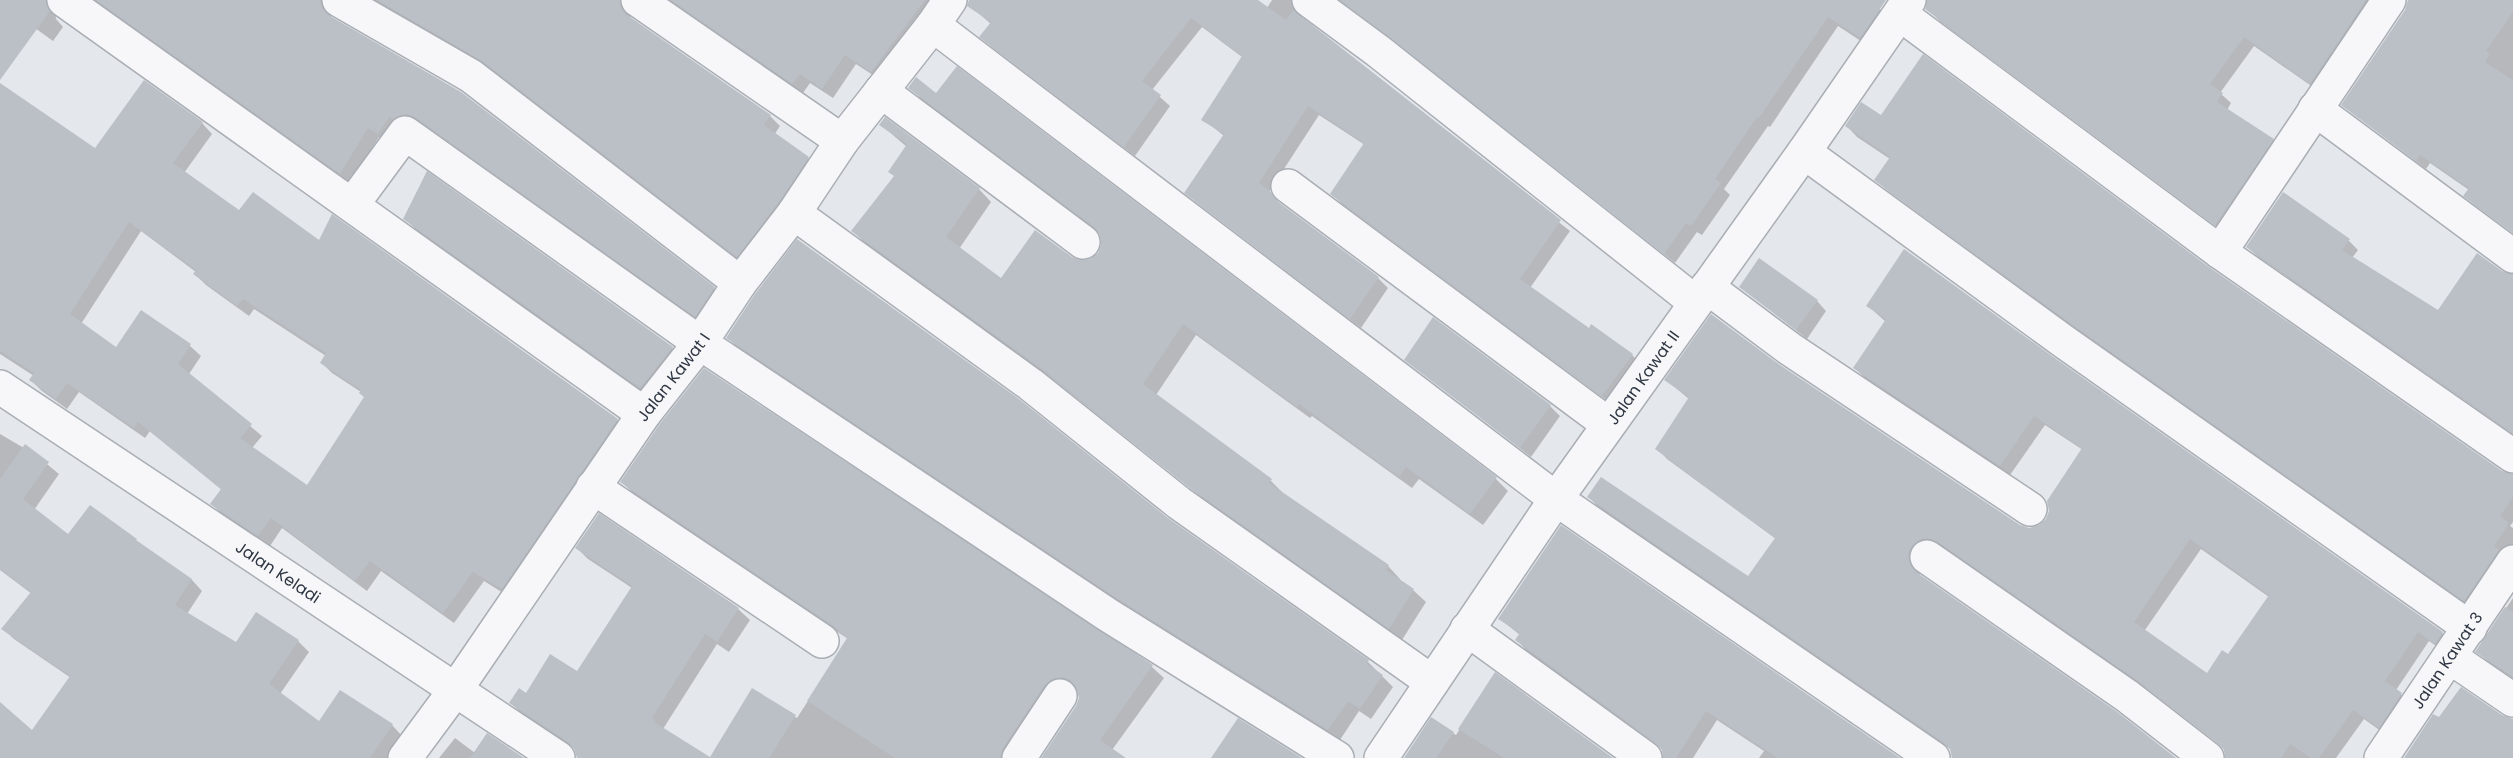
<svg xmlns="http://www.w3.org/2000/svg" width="2513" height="758" font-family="Poppins,sans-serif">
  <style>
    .shadow { fill: #0003; fill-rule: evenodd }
    .building { fill: #bbc0c7; fill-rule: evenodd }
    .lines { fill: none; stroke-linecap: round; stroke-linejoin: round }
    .minor-casing { stroke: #a9aeb5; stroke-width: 36 }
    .minor { stroke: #f7f7f9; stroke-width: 33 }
    .labels { text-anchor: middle; stroke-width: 4.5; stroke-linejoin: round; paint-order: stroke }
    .street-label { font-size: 16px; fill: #2d3542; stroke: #f4f6f8 }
  </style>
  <rect width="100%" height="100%" fill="#e4e7eb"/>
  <g class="shadow">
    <polygon points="27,0 58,0 55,9 56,19 63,27 53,41 28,23"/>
    <polygon points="94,0 333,0 330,12 332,19 714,288 724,298 706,326 427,127 417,124 389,143 379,137 350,183"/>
    <polygon points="371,0 632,0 629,10 631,20 770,116 780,126 774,135 808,158 818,169 747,266 492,70"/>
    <polygon points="669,0 942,0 882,81 856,64 833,98 810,83 803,93"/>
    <polygon points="969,0 1256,0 1267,8 1272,0 1303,0 1300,9 1302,20 1570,231 1530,288 1589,330 1632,355 1642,365 1613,405 1342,204 1332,194 1365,145 1319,115 1269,192 1284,208 1378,278 1388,288 1361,328 1196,202 1186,192 1224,136 1203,119 1242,57 1202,27 1152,90 1170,106 1135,156 992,47 981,37 991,24 969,5"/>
    <polygon points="1339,0 1868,0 1890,18 1870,47 1838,26 1770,127 1768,126 1724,189 1730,195 1702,235 1697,232 1675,263 1402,46"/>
    <polygon points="1940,0 2382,0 2320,92 2254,46 2220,93 2231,103 2227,110 2273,140 2282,149 2225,233 1941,22 1931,12"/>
    <polygon points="2409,0 2513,0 2513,233 2475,205 2465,196 2469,190 2430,163 2426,169 2343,105 2406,11"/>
    <path d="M 0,84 L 95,150 L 202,123 L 212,134 L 184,173 L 240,212 L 320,242 L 617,420 L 628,431 L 513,599 L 484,581 L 454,623 L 381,571 L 367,591 L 282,528 L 270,546 L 223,515 L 212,504 L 222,490 L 150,431 L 145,438 L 79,392 L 67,409 L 42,391 L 31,380 L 34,376 L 0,354 ZM 141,231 L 196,272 L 195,274 L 206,285 L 249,316 L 254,309 L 326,356 L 321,362 L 332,373 L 361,392 L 365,398 L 307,487 L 252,448 L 262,436 L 189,374 L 201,356 L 190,346 L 117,349 L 81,324 Z"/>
    <polygon points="910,87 1496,479 1508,491 1483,525 1419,479 1412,488 1312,416 1310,418 1196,335 1156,395 1271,481 1283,493 1388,566 1400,579 1399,581 1413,590 1426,602 1402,640 1205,500 1056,382 866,244 853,231 895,177 907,147 881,125 979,189 991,202 959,249 1001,280 1071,258 1080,262 1090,261 1100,254 1103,245 1101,234 922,100"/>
    <polygon points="1881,117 2208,269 2502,473 2513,475 2513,522 2510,526 2513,528 2513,558 2475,610 2086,336 1887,190 1876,180 1890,159 1857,137 1847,126"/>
    <polygon points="405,218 672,348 684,360 653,400 417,231"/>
    <polygon points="2349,241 2358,250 2352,258 2439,312 2501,272 2513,276 2513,434 2257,256 2248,247"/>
    <polygon points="1741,287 1817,301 1826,311 1807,339"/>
    <path d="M 1868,306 L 2051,357 L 2442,633 L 2453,644 L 2446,653 L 2429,641 L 2396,690 L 2412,704 L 2389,737 L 2364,719 L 2336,758 L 2227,758 L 2224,748 L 2150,691 L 1950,552 L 1941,548 L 1918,566 L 1920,576 L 2174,758 L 1953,758 L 1952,750 L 1599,508 L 1589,497 L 1748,578 L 1776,539 L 1667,459 L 1657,448 L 1689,399 L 1666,380 L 1779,366 L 2019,526 L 2028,529 L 2038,527 L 2047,520 L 2083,450 L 2045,425 L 2010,475 L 1865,378 L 1855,368 L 1886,322 ZM 2201,549 L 2269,597 L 2228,656 L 2207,675 L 2145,630 Z"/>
    <polygon points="728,338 1167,520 1368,662 1393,687 1371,719 1359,711 1340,740 1131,610 739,349"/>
    <polygon points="1406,360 1550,406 1560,416 1531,457"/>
    <polygon points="704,370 1152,667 1164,678 1112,750 1123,758 1043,758 1077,706 1080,697 1079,690 1074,688 1015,758 711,758 753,690 797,718 848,639 633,493 622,482"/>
    <polygon points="0,434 24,448 25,446 59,474 34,510 69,536 143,547 192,580 202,591 187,614 236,645 298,641 309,652 280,694 320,723 392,725 402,736 388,758 0,758 0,704 33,732 71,678 14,639 3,629 32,594 0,570"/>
    <polygon points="599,516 738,609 750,620 729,652 717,644 663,729 710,758 578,758 576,749 522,714 511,703 578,673 632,588 588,559 577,548"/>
    <polygon points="2513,598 2513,679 2488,662 2477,651"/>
    <polygon points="1500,619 1897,758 1759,758 1764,751 1717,720 1693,758 1665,758 1663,749 1527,651 1517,640 1520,635"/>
    <polygon points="1495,674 1611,758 1413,758 1432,719 1456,735"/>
    <polygon points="455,738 475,753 518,758 439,758"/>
  </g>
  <g class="building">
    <polygon points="0,0 46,0 50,11 0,80"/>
    <polygon points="96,0 320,0 323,9 330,16 461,92 715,287 695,317 416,118 407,114 398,116 393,119 389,117 378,134 368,128 340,174"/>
    <polygon points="377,0 620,0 621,9 627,15 771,115 764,125 809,157 779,202 737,257 482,61"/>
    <polygon points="671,0 925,0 871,72 845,55 822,89 800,74 792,84"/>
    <polygon points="969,0 1258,0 1286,20 1293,10 1561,220 1520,279 1589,328 1591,324 1633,354 1602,396 1330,194 1364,143 1308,106 1259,183 1270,191 1277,201 1379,277 1350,319 1184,193 1224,134 1201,120 1242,56 1191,18 1142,81 1161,95 1124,147 979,37 991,22 967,6"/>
    <polygon points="1341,0 1886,0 1860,38 1828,17 1759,118 1757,117 1715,179 1721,183 1691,226 1686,223 1664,254"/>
    <polygon points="1927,0 2366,0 2310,84 2244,37 2210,84 2223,93 2217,102 2274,139 2215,225 1925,9"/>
    <polygon points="2408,0 2513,0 2513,12 2486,51 2490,54 2485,62 2513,80 2513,233 2463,196 2469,188 2420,155 2416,161 2341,105 2405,10"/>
    <polygon points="1923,54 2209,267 2502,471 2513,474 2513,497 2500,516 2509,523 2494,546 2499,550 2464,601 2074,326 1874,180 1890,157 1845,126 1861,102 1881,115"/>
    <polygon points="957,66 1497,477 1470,514 1406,467 1399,477 1299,404 1297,407 1183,324 1143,384 1272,479 1269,483 1389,565 1386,570 1414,589 1389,629 1190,488 1042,369 851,231 894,176 888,172 907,144 879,125 885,117 980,188 946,237 1001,278 1035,230 1072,257 1080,260 1090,259 1098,253 1101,245 1100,235 1094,227 908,88 916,77 936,93"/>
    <path d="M 144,80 L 203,122 L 173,163 L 239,210 L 253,192 L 319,240 L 332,214 L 618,419 L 502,589 L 473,572 L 443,613 L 370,561 L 355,581 L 271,518 L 258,536 L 210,504 L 221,489 L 138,422 L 134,428 L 67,383 L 56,399 L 29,380 L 34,373 L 0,351 L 0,83 L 95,148 ZM 129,222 L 196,270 L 193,274 L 237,306 L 243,299 L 326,353 L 320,363 L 361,390 L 359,393 L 364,397 L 307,485 L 240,438 L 252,424 L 178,364 L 191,344 L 141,310 L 116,347 L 70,314 Z"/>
    <polygon points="427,171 673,347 640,388 403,219"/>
    <polygon points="2283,192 2350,239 2342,250 2438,310 2477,253 2502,271 2513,274 2513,433 2246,247"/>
    <polygon points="797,239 1019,399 1168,518 1369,660 1367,664 1383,675 1360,709 1348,701 1328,730 1118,599 726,338 755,294"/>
    <path d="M 1904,249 L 2052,356 L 2443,632 L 2435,644 L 2418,632 L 2385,681 L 2402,693 L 2379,728 L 2353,710 L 2319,758 L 2311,758 L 2290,744 L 2281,758 L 2225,758 L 2224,750 L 2218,743 L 2138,681 L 1938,542 L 1928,538 L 1919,540 L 1911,547 L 1908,555 L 1910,564 L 1916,572 L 2116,711 L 2176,758 L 1952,758 L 1950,749 L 1944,743 L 1587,497 L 1601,477 L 1748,576 L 1775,538 L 1655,449 L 1689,397 L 1664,380 L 1711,314 L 1780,365 L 2020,525 L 2029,528 L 2039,525 L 2046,519 L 2049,511 L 2047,501 L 2082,448 L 2034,416 L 2000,466 L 1853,368 L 1886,319 L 1866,306 ZM 2190,539 L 2269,595 L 2228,654 L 2222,650 L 2207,673 L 2134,622 Z"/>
    <polygon points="1759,258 1818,300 1796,330 1739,287"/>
    <polygon points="1433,317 1551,405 1520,448 1404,360"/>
    <polygon points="704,368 1153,665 1100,740 1126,758 1041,758 1076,706 1079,698 1076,687 1070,680 1062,677 1052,679 1044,686 1003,748 1000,758 895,758 807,701 847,638 832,625 620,482 659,425"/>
    <polygon points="25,444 49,462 23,499 68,534 90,505 137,539 136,540 192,579 175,605 236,642 256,612 299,640 269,684 319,721 340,690 393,724 370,758 0,758 0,702 32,730 70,676 1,629 31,592 0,569 0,479"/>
    <polygon points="599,513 739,608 717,642 705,634 652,718 655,720 654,722 710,757 752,688 796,715 769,758 577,758 574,749 568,742 509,703 519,688 526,693 550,654 577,671 632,586 575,548"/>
    <polygon points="1561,525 1900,758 1778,758 1706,711 1676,758 1663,758 1662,750 1656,743 1515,640 1520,633 1498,619"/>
    <polygon points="2505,607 2513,612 2513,677 2475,652"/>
    <polygon points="1495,672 1613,758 1504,758 1458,729"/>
    <polygon points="2461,687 2502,715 2513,719 2513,758 2404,758 2433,714 2439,717"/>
    <polygon points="1431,717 1454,732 1436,758 1404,758"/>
    <polygon points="1238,718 1302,758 1211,758"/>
    <polygon points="487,733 524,758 470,758"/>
  </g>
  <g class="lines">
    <g class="minor-casing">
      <g id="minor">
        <polyline points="64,0 644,414"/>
        <polyline points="339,0 471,76 740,283"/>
        <polyline points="638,0 842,141"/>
        <polyline points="1309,0 1378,51 1695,302"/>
        <polyline points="1900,14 2220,252 2513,456"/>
        <polyline points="933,25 1556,499 1933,758"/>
        <polyline points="881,91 1083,242"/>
        <polyline points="2315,109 2513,256"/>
        <polyline points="1804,152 2063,341 2470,628"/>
        <polyline points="1288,186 1608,424"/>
        <polyline points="352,205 405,133 700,343 1108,615 1337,758"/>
        <polyline points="794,213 1030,384 1179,503 1432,682"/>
        <polyline points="2220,252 2389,0"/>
        <polyline points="1707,287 1790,349 2030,509"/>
        <path id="s1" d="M 0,387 L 558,758"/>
        <polyline points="593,487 822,641"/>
        <polyline points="1927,557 2127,696 2207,758"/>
        <polyline points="1467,629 1645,758"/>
        <polyline points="2450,657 2513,700"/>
        <path id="s2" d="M 405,758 L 456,689 L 644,414 L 700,343 L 740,283 L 794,213 L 842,141 L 933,25 L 950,0"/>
        <polyline points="1019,758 1060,696"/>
        <path id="s3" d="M 1381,758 L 1556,499 L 1804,152 L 1909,0"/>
        <path id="s4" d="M 2381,758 L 2513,562"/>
      </g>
    </g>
    <use href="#minor" class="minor"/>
  </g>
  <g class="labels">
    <g class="street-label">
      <text dy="6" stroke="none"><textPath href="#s2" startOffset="466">Jalan Kawat I</textPath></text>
      <text dy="6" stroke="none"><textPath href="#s3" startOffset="462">Jalan Kawat II</textPath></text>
      <text dy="6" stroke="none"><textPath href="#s1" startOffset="334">Jalan Keladi</textPath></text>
      <text dy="6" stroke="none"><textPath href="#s4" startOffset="118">Jalan Kawat 3</textPath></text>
    </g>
  </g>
</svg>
